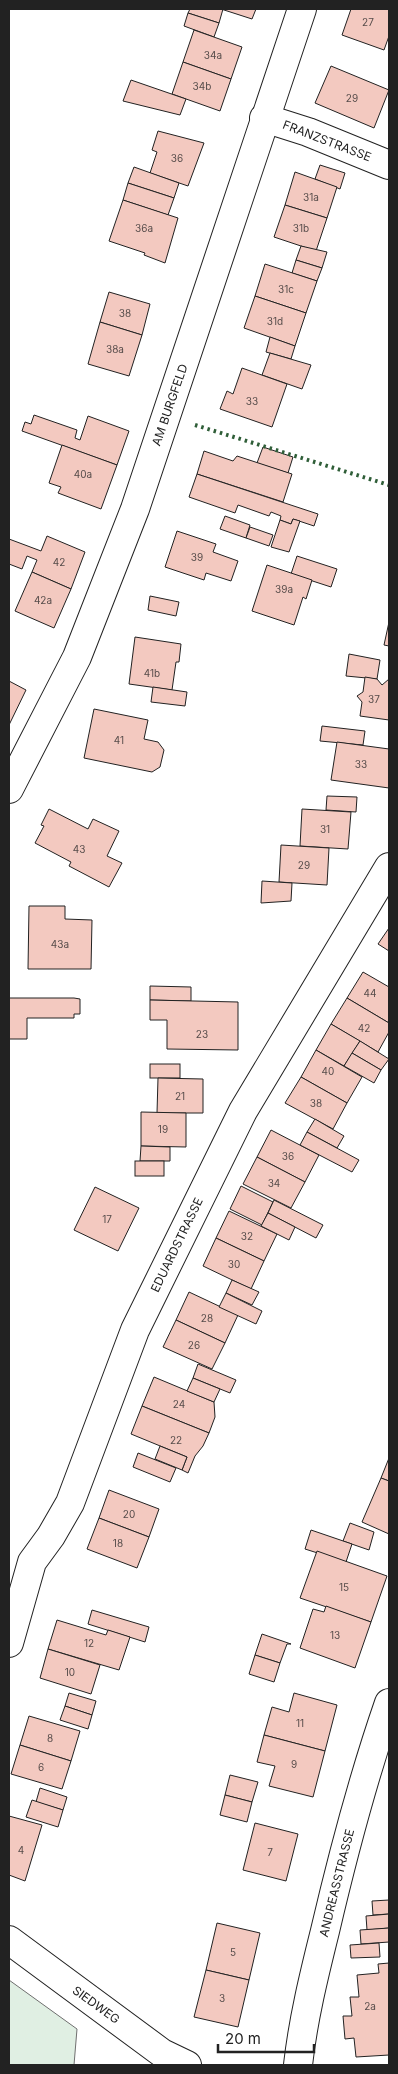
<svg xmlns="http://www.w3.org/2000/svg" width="398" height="2074" font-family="Inter,sans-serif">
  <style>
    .green { fill: #e0efe3; stroke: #6f6f6f }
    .building { fill: #f3c9c0; stroke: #222 }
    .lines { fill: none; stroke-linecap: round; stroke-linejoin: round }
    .minor-casing { stroke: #222; stroke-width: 30 }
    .minor { stroke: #fff; stroke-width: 28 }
    .hedge { stroke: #2f5e38; stroke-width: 4; stroke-dasharray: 2.5 4; stroke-linecap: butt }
    .labels { text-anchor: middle; stroke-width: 4; stroke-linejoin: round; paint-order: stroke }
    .number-label { font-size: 10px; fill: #564c4a }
    .street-label { font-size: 12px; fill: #222; stroke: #fff }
  </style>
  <rect width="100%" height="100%" fill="#fff"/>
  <polygon class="green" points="9,1980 77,2029 74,2065 9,2065"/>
  <g class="building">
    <polygon points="190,9 223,9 219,23 188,13"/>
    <polygon points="221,9 256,9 252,19"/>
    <polygon points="351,9 389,9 389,36 384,50 342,35"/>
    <polygon points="188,13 219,23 214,37 184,26"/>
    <polygon points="194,30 242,47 231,79 183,62"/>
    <polygon points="183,62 231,79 220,111 172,94"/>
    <polygon points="331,66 389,90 374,128 315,103"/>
    <polygon points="131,80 186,99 180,115 123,101"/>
    <polygon points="158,131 204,143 188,186 150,173 157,152 152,150"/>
    <polygon points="320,165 345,173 340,189 315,179"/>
    <polygon points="134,167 179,183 174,198 128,183"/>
    <polygon points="295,172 337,187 327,218 285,205"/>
    <polygon points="128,183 174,198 168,215 123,200"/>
    <polygon points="123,200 178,218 165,263 144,255 145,253 109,241"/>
    <polygon points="285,205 327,218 316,251 274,237"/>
    <polygon points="301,246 327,252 322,268 296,260"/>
    <polygon points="296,260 322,268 317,281 292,273"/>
    <polygon points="265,264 317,281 306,313 255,296"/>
    <polygon points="109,292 150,304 142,335 100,322"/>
    <polygon points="255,296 306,313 295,346 244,328"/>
    <polygon points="100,322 142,335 129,376 88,364"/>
    <polygon points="270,337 295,346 291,359 266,352"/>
    <polygon points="270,353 311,365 302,389 262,375"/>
    <polygon points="242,368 287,384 272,427 220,409 227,391 233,394"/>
    <polygon points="34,415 77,430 75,438 80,440 88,416 129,431 117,465 22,431 25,422 31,424"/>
    <polygon points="62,445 117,465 101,509 58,493 61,487 49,483"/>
    <polygon points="263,447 293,457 288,473 257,463"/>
    <polygon points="204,451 233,461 237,456 292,474 283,502 197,474"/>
    <polygon points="197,474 318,514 314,526 293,519 291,524 280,520 281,516 271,512 269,516 238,505 235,513 189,497"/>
    <polygon points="225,516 250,525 246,538 220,529"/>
    <polygon points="293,519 300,521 289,552 271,547 280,520 291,524"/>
    <polygon points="250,527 273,535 269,546 246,538"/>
    <polygon points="177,531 216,544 213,552 238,561 231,581 206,573 204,580 165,567"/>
    <polygon points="47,536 85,552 71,589 32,572 37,560 27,556 22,569 9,564 9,539 41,551"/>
    <polygon points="297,556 337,569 331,587 291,574"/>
    <polygon points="267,565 312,580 306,599 303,597 294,625 252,611"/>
    <polygon points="32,572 71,589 54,628 15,611"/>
    <polygon points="150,596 179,602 176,616 148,610"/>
    <polygon points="389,622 389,646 384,645"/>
    <polygon points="135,637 181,644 179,662 176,662 172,690 129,684"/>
    <polygon points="349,654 380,660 377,679 346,676"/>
    <polygon points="365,677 377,679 382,685 389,679 389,720 360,716 362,702 357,696 363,692"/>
    <polygon points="9,681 26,690 9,725"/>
    <polygon points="153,687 187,692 185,706 151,702"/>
    <polygon points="94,709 148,720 144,739 158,742 164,750 160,767 152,772 84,758"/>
    <polygon points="322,726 365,731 363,745 320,741"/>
    <polygon points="337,742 389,749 389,788 331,780"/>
    <polygon points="327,796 357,797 356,812 326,810"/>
    <polygon points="49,809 88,829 93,819 119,831 107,856 122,863 109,887 69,866 71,862 35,843 44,826 41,825"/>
    <polygon points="302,809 351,812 348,849 300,846"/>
    <polygon points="281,845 329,848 327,885 279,882"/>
    <polygon points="262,881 292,883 291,901 261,903"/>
    <polygon points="29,906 65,906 65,919 92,920 91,969 28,969"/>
    <polygon points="389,928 389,951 378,944"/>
    <polygon points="363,972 389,987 389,1023 347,998"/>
    <polygon points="150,986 191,987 191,1001 150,1000"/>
    <polygon points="9,998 74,998 80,999 80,1014 74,1014 74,1018 27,1018 27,1039 9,1039"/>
    <polygon points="347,998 389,1023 389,1032 378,1052 331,1024"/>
    <polygon points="150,1000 238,1002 238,1050 167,1049 167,1020 150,1020"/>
    <polygon points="331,1024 360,1041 344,1066 316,1050"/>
    <polygon points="360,1041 389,1059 381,1070 352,1053"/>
    <polygon points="316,1050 362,1077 347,1103 301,1077"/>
    <polygon points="352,1053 381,1070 374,1083 344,1066"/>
    <rect x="150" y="1064" width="30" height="14"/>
    <polygon points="301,1077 347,1103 333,1129 285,1103"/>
    <polygon points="158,1078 203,1079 203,1113 157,1113"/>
    <polygon points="141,1112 186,1113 186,1147 141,1146"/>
    <polygon points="315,1119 344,1136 337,1148 307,1132"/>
    <polygon points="271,1130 319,1155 305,1182 257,1157"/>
    <polygon points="307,1132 359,1160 352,1172 300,1145"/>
    <polygon points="141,1146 170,1147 170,1161 140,1161"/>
    <polygon points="257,1157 305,1182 291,1208 243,1184"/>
    <rect x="135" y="1161" width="29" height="15"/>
    <polygon points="241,1186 273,1202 262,1225 230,1209"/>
    <polygon points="95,1187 139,1208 118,1251 74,1230"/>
    <polygon points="274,1200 323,1225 316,1238 268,1213"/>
    <polygon points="229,1211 277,1234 264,1261 216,1238"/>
    <polygon points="268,1213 295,1227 289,1240 261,1226"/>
    <polygon points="216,1238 264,1261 251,1289 203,1266"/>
    <polygon points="232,1280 259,1292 252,1305 226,1293"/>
    <polygon points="189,1292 238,1315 225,1343 176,1320"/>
    <polygon points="226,1293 262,1311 256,1324 219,1307"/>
    <polygon points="176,1320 225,1343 212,1369 163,1347"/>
    <polygon points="198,1364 236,1380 230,1393 193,1378"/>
    <polygon points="154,1377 214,1402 215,1417 209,1433 142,1406"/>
    <polygon points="193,1378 220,1389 214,1402 187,1391"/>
    <polygon points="142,1406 209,1433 203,1446 195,1456 188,1473 182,1470 187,1457 131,1434"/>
    <polygon points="160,1446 187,1457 182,1470 155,1459"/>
    <polygon points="138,1453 176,1468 170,1482 133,1467"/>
    <polygon points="389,1458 389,1481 381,1478"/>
    <polygon points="381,1478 389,1481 389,1534 362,1522"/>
    <polygon points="109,1490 159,1509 149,1537 99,1518"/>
    <polygon points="99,1518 149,1537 137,1568 87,1549"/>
    <polygon points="350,1523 374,1532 369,1550 343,1541"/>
    <polygon points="311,1530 352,1544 346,1562 305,1549"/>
    <polygon points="317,1551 387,1576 371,1622 300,1598"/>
    <polygon points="326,1606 371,1622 355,1668 300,1648 313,1609 324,1612"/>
    <polygon points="92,1610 149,1627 145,1642 88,1624"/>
    <polygon points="57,1620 106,1635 108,1630 130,1637 119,1670 48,1649"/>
    <polygon points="262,1634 291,1644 287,1644 280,1663 255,1655"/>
    <polygon points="48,1649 100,1665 91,1694 40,1678"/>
    <polygon points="255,1655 280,1663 274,1682 249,1674"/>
    <polygon points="69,1693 96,1701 92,1715 65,1706"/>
    <polygon points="294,1693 337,1705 325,1751 264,1735 272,1707 289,1712"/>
    <polygon points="65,1706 92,1715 88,1729 60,1720"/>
    <polygon points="29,1716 80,1731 71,1761 20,1745"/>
    <polygon points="264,1735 325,1751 313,1797 269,1786 275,1766 257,1762"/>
    <polygon points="20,1745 71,1761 62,1789 11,1774"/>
    <polygon points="230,1775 258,1782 252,1802 225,1795"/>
    <polygon points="40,1788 67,1797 63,1810 36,1802"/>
    <polygon points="225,1795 252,1802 247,1822 220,1815"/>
    <polygon points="32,1800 63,1810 58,1827 26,1817"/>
    <polygon points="9,1816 42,1825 25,1881 9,1875"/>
    <polygon points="255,1823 298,1834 286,1881 243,1870"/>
    <polygon points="389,1900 389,1914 373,1915 372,1901"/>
    <polygon points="389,1914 389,1928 367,1930 366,1916"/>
    <polygon points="217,1923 260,1933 249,1980 206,1970"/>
    <polygon points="389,1928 389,1942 361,1944 360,1930"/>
    <polygon points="379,1943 380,1957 351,1958 350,1945"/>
    <polygon points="389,1963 389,2055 356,2057 354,2038 345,2039 343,2016 352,2016 350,1997 359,1997 357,1975 379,1973 378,1964"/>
    <polygon points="206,1970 249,1980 238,2027 194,2017"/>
  </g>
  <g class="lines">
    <g class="minor-casing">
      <g id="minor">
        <polyline points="264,118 308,132 389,165"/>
        <polyline points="9,789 77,657 135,509 302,9"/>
        <polyline points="9,1643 32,1562 51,1536 70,1503 135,1330 243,1111 389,867"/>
        <polyline points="9,1940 162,2053 187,2065"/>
        <path d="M 298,2065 C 303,2020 314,1975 325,1931 C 343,1854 363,1778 389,1703"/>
      </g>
    </g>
    <use href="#minor" class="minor"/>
    <polyline class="hedge" points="195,425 389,485"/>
  </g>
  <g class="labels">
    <g class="number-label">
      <text x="368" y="26">27</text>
      <text x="213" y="59">34a</text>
      <text x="202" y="90">34b</text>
      <text x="352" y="102">29</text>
      <text x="177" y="162">36</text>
      <text x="311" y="201">31a</text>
      <text x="144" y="232">36a</text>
      <text x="301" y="232">31b</text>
      <text x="286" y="293">31c</text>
      <text x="125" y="317">38</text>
      <text x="275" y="325">31d</text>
      <text x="115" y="353">38a</text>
      <text x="252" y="405">33</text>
      <text x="83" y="478">40a</text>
      <text x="197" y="561">39</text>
      <text x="59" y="566">42</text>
      <text x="284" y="593">39a</text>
      <text x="43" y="604">42a</text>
      <text x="152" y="677">41b</text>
      <text x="374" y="703">37</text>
      <text x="119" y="744">41</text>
      <text x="361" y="768">33</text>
      <text x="325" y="833">31</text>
      <text x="79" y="853">43</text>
      <text x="304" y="869">29</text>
      <text x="60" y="948">43a</text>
      <text x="370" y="997">44</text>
      <text x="364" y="1032">42</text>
      <text x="202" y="1038">23</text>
      <text x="328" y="1075">40</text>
      <text x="180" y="1100">21</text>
      <text x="316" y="1107">38</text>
      <text x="163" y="1133">19</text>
      <text x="288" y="1160">36</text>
      <text x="274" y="1187">34</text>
      <text x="107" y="1223">17</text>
      <text x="247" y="1240">32</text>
      <text x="234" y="1268">30</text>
      <text x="207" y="1322">28</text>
      <text x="194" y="1349">26</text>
      <text x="179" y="1408">24</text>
      <text x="176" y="1444">22</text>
      <text x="129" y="1518">20</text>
      <text x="118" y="1547">18</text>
      <text x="344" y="1591">15</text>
      <text x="335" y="1639">13</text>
      <text x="89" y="1647">12</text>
      <text x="70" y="1676">10</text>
      <text x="300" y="1727">11</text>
      <text x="50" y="1742">8</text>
      <text x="294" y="1768">9</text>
      <text x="41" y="1771">6</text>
      <text x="21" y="1854">4</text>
      <text x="270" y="1856">7</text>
      <text x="233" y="1956">5</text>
      <text x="222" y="2002">3</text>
      <text x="370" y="2010">2a</text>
    </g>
    <g class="street-label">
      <text transform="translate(327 141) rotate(21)" y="4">FRANZSTRASSE</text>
      <text transform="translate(170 405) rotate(-71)" y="4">AM BURGFELD</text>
      <text transform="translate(177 1245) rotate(-64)" y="4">EDUARDSTRASSE</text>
      <text transform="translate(337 1883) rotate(-76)" y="4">ANDREASSTRASSE</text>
      <text transform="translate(96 2005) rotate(36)" y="4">SIEDWEG</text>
    </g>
  </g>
  <rect width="398" height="2074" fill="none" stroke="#222222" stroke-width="20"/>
  <path d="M218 2044v8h96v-8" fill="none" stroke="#222222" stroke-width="2.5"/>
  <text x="225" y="2044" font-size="15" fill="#222222" stroke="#ffffff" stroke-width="4" paint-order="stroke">20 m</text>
</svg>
